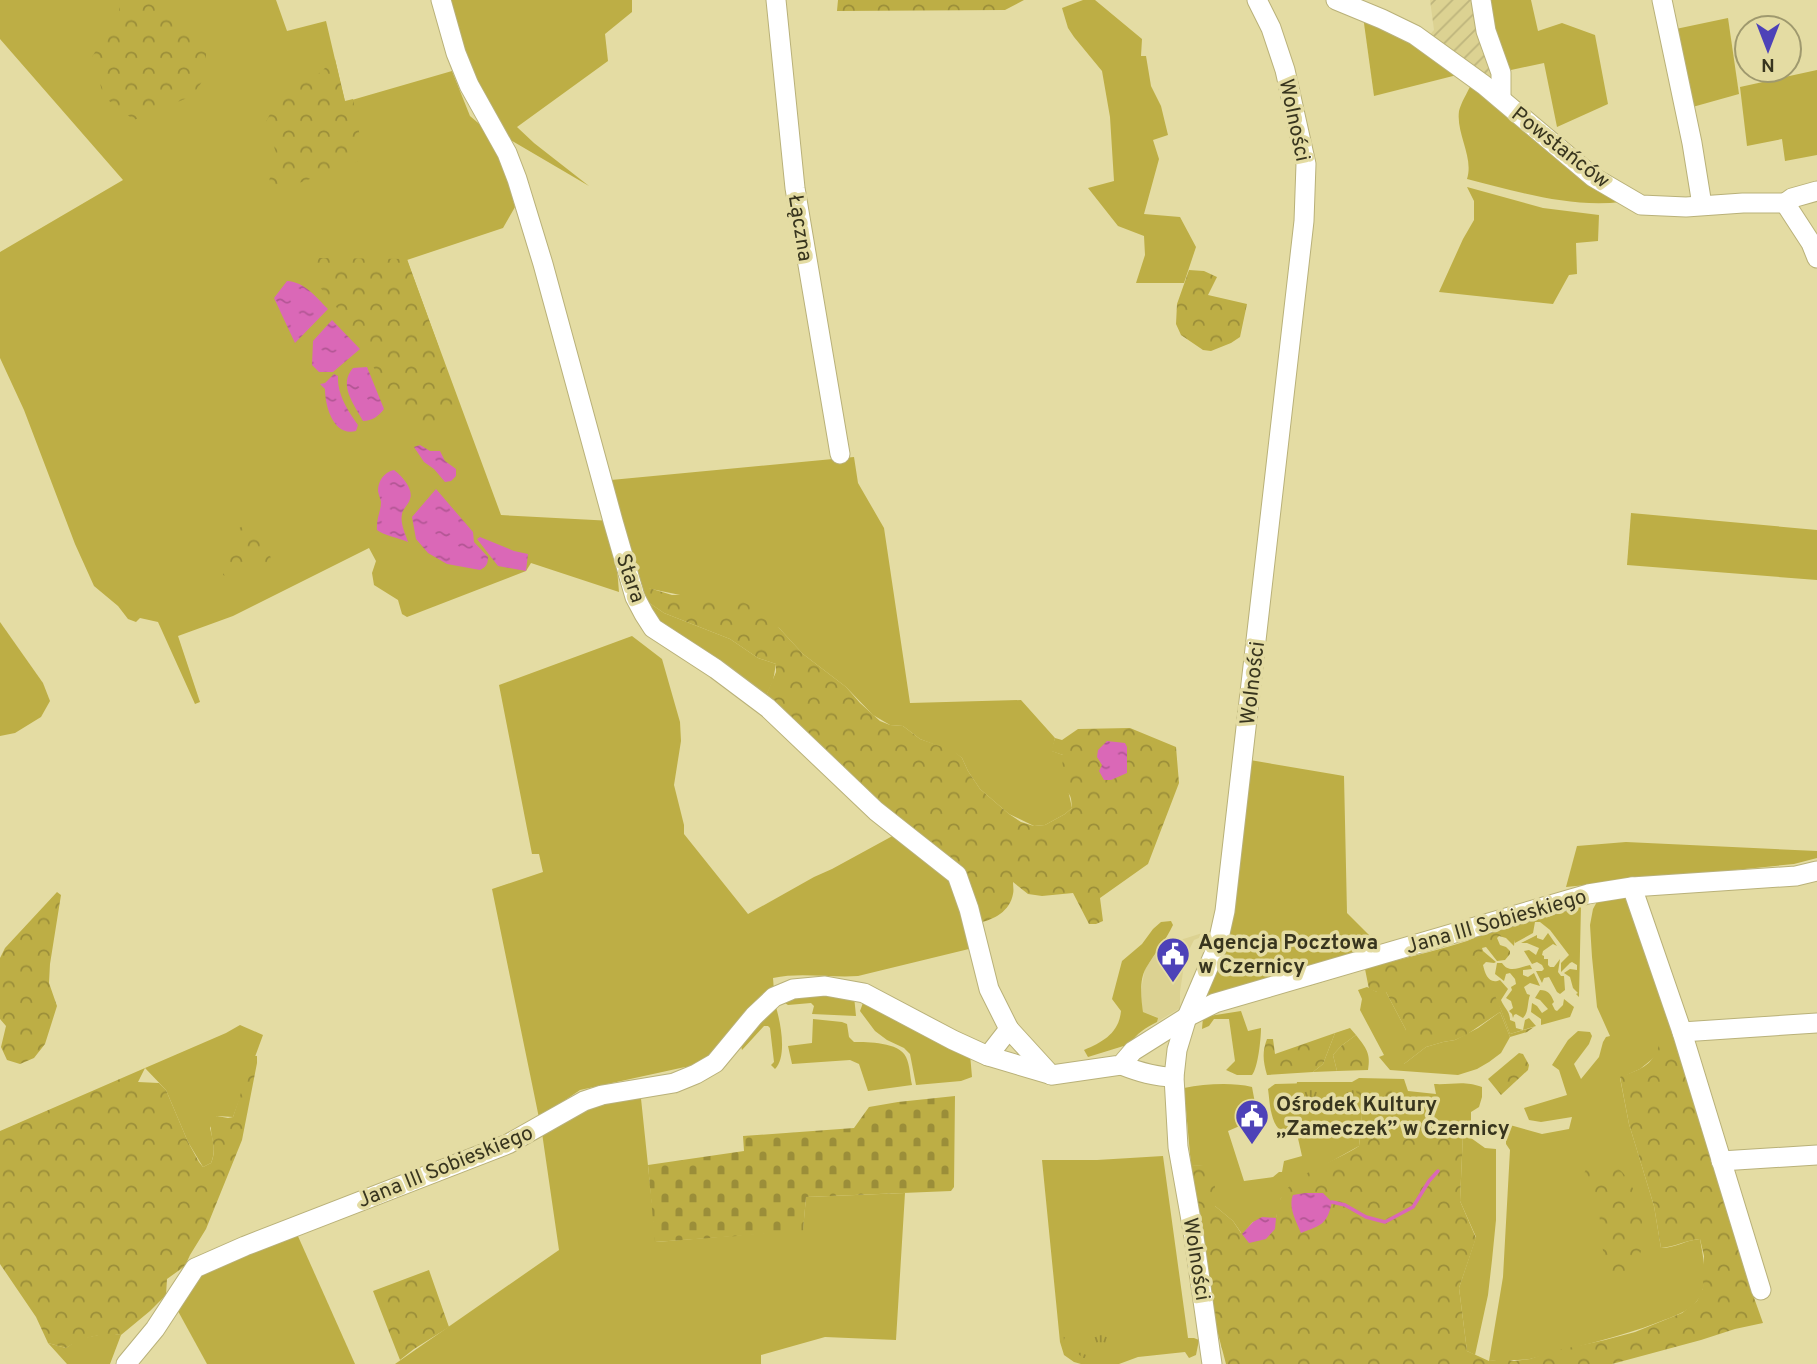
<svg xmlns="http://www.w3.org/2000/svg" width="1817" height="1364" font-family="Overpass,sans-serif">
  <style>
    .built { fill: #dcd292 }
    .industrial { fill: url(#industrial-furrows) }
    .green { fill: #bdae45 }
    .forest { fill: url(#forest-crowns) }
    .cemetery { fill: url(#cemetery-stones) }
    .park { fill: url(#park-tufts) }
    .water { fill: url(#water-ripples) }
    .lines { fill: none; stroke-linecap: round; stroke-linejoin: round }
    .stream { stroke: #da68b7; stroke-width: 3.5 }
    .minor-casing { stroke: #b9b179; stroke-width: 21 }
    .minor { stroke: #fff; stroke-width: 19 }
    .labels { text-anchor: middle; stroke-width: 7; stroke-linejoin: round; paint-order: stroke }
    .street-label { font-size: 21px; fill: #38351e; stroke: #e4dca3 }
    .poi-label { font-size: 21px; font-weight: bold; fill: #38351e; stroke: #e4dca3; text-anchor: start }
  </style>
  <defs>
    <pattern id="industrial-furrows" width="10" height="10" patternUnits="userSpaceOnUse" patternTransform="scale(1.75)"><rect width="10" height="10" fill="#dcd292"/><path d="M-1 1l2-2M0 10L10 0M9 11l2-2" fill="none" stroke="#beb57d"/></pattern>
    <pattern id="forest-crowns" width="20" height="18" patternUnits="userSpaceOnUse" patternTransform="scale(1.75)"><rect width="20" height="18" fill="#bdae45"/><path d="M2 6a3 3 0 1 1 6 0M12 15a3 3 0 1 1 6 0" fill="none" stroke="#9b8e39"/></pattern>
    <pattern id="cemetery-stones" width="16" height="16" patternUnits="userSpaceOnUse" patternTransform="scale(1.75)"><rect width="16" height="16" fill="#bdae45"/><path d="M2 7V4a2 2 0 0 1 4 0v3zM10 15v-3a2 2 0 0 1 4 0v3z" fill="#9b8e39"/></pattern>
    <pattern id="park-tufts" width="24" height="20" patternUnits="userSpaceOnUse" patternTransform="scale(1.75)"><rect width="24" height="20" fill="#bdae45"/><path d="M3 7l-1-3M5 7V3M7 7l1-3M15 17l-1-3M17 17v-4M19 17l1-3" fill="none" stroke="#9b8e39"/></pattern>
    <pattern id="water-ripples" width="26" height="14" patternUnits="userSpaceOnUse" patternTransform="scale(1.75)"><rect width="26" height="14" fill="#da68b7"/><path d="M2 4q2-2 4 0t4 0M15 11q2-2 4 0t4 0" fill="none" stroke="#b25694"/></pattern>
  </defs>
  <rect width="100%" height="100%" fill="#e4dca3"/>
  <polygon class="built" points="1212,930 1211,933 1194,940 1185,958 1180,992 1180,1008 1157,1022 1157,1017 1143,1012 1140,995 1145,969 1161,946"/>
  <polygon class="industrial" points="1430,0 1474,0 1482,52 1497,72 1502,91 1427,38 1434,30"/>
  <g class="green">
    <polygon points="0,0 276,0 287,31 326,21 345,102 452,71 470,116 484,128 502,161 515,207 503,228 407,260 501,515 613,521 619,592 531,563 526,571 407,617 402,614 398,600 374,585 372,573 376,561 369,548 233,616 178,636 200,702 195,704 158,622 140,618 136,622 128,619 118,606 94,586 75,544 24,410 0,358 0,252 123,180 0,39"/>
    <polygon points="447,0 632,0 632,12 605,34 608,61 517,127 534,143 589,186 507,138 473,85"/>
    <polygon points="1083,0 1095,0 1142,39 1141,56 1146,56 1151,86 1161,106 1168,135 1153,140 1159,159 1144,214 1180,217 1196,247 1184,283 1136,283 1145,255 1144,236 1118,226 1088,188 1114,181 1110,117 1102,71 1074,37 1068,28 1062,8"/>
    <polygon points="1485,0 1531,0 1538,31 1562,23 1595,35 1608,104 1557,127 1544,63 1511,70 1505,67"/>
    <polygon points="1363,16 1413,40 1457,75 1374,96"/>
    <polygon points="1728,18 1739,94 1689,108 1671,30"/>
    <polygon points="1817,70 1817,155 1785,161 1782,139 1747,146 1740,87"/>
    <path d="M 1471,85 L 1621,202 C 1569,208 1516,191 1467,179 C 1474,157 1456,134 1459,111 C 1461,103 1467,93 1471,85 Z"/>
    <polygon points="1467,187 1543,208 1599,215 1598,241 1576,243 1577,274 1569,275 1553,304 1439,292 1463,239 1474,220 1474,201"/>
    <polygon points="854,457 858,483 884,528 910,703 1021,700 1055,738 1052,751 1063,755 1063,778 1068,790 1072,808 1065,814 1045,825 1034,826 1009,814 980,789 968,771 962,758 954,752 920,739 903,726 890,725 873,715 846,687 803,654 779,628 685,596 632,585 611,480"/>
    <polygon points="1631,513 1817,530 1817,580 1627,565"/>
    <polygon points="642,598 664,613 730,639 758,658 776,664 773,681 765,698 658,623"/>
    <polygon points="0,622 43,683 50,701 41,717 15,733 0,736"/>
    <path d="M 632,636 L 662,659 L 680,722 L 681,741 L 674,785 L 684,825 L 684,834 L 748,914 L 814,877 L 832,869 L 898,833 L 952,877 L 973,948 L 858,976 C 830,978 800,972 773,978 L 774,991 L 712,1058 L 686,1072 L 685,1067 L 580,1090 L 539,1118 L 492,889 L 543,872 L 539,854 L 532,854 L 499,685 Z"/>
    <polygon points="1250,760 1344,776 1347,913 1383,949 1210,998 1206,989"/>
    <polygon points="1626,842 1817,851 1817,858 1794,864 1566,887 1577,846"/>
    <path d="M 1626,894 L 1677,1039 L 1640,1069 L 1620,1078 L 1629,1124 L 1654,1206 L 1661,1248 C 1675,1248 1686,1240 1700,1239 C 1703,1257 1710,1285 1697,1301 C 1688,1312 1672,1317 1659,1322 C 1618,1338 1574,1347 1530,1359 C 1516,1361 1503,1359 1489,1361 L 1503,1277 L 1510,1150 L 1506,1144 L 1506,1128 L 1510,1125 L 1542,1134 L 1569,1129 L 1572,1117 L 1541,1122 L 1529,1120 L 1524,1108 L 1567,1095 L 1559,1070 L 1552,1065 L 1568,1040 L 1578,1031 L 1590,1032 L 1592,1036 L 1589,1044 L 1574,1064 L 1581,1079 L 1599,1057 L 1603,1042 L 1606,1037 L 1610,1036 L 1597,1007 L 1592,957 L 1590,925 L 1593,909 L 1599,898 Z"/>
    <polygon points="1581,905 1579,997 1576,994 1578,993 1573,988 1570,977 1564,973 1570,969 1577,970 1577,965 1572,962 1570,963 1561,972 1561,963 1569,955 1550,930 1540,922 1535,922 1533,933 1515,943 1509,923"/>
    <path d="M 1171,921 L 1173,925 C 1166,940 1155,953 1146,968 C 1139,980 1141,998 1143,1012 L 1158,1018 L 1157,1022 C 1145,1028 1137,1033 1130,1044 L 1088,1057 L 1084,1050 C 1103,1042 1119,1033 1121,1011 L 1112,999 L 1122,961 L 1142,944 L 1153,929 L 1161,922 Z"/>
    <polygon points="1548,933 1557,946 1553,944 1543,951 1542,955 1544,956 1544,959 1548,959 1548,965 1550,967 1554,967 1560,959 1558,972 1561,976 1564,976 1565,990 1560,994 1557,992 1549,977 1544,978 1542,983 1536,971 1542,971 1544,969 1542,965 1537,962 1532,964 1524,951 1529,950 1536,955 1539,948 1527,943 1521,943 1537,935 1537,938 1543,940"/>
    <path d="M 1479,951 L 1483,951 L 1496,962 L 1494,963 L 1486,962 L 1483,965 C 1485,974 1489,985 1500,980 L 1508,989 L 1501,1000 C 1504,1008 1510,1011 1510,1020 L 1515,1022 L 1516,1028 L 1523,1030 L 1525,1020 L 1529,1018 L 1536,1026 L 1510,1034 L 1501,1010 L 1474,953 Z"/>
    <path d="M 1497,963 L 1502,963 C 1509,974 1520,967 1530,965 L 1532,969 L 1523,970 L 1523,975 L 1528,977 L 1534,973 L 1540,986 L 1530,983 L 1524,987 L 1527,994 L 1530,995 C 1527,1003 1529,1012 1523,1018 L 1516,1014 L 1514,1015 L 1513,1018 L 1512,1014 L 1509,1011 L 1513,1008 L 1511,1001 L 1506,998 L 1512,990 L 1511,987 L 1516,984 L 1515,979 L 1510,973 L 1506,974 L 1504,981 L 1495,974 Z"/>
    <polygon points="1367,987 1377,992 1386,992 1406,1030 1404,1064 1426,1047 1443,1042 1455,1040 1478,1028 1500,1012 1510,1037 1501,1053 1489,1062 1477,1069 1458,1075 1390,1070 1379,1057 1384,1055 1360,1010 1362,999 1358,990"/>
    <path d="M 1540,990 C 1548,990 1551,994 1554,1002 L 1552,1004 L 1555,1010 L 1557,1011 L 1563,1005 L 1564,999 L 1574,1007 L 1570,1017 L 1541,1025 L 1541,1019 L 1531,1012 L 1532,1003 L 1537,1006 L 1542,1013 L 1548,1009 L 1540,1000 L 1535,998 Z"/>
    <polygon points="790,995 854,996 856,1016 812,1014 814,1006 811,1003 788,1005 785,1003"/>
    <polygon points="864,1000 970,1054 972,1077 961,1081 916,1085 910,1054 904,1048 887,1040 875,1031 860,1011"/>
    <path d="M 775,1004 C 780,1019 788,1056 775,1069 L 771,1065 L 774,1062 L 770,1028 L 768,1026 L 764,1026 L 742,1050 L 740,1042 Z"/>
    <path d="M 1241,1011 L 1248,1031 L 1261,1028 C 1261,1039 1258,1068 1252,1075 L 1237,1075 L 1226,1070 L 1235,1061 L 1229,1019 L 1214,1019 L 1209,1026 L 1202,1029 L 1203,1017 Z"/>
    <path d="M 813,1019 L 842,1022 L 847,1024 L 849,1037 L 854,1042 C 868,1042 899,1042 906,1057 C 910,1065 910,1077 912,1085 L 868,1091 L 859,1064 L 850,1060 L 792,1064 L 788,1046 L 812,1043 Z"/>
    <path d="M 240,1025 L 263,1035 L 233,1117 L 217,1116 L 210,1128 C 213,1140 216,1151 211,1163 L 203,1167 L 188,1142 L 166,1090 L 145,1068 L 226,1033 Z"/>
    <polygon points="1350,1028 1356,1035 1341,1046 1333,1055 1337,1071 1313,1072 1323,1064 1335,1033"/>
    <path d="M 1359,1078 L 1404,1079 L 1408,1091 L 1436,1094 L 1434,1084 C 1453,1085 1463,1080 1482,1087 L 1482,1097 L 1479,1107 L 1471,1112 L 1471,1138 L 1485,1148 L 1496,1149 L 1496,1220 L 1492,1260 L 1488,1295 L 1475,1355 L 1467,1351 L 1459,1288 L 1476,1237 L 1460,1201 L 1463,1133 L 1436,1119 L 1430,1109 C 1423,1123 1418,1131 1404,1137 C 1394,1129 1391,1121 1390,1108 L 1353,1082 C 1364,1107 1362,1119 1359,1146 L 1314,1171 L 1281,1198 L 1276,1218 L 1253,1222 L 1242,1234 L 1233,1221 L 1215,1206 L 1215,1167 L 1191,1165 L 1184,1088 C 1205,1084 1231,1082 1252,1087 L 1257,1114 L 1252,1117 L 1249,1122 L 1228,1131 L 1244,1181 L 1273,1177 L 1279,1172 L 1282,1172 L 1284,1161 L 1302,1156 L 1297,1134 C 1293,1133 1289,1134 1285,1133 C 1270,1128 1270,1102 1268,1089 L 1275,1084 L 1352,1082 Z"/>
    <polygon points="640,1089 656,1242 803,1230 806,1197 905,1193 896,1340 825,1337 761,1355 761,1364 395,1364 559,1250 541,1126"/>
    <polygon points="1163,1156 1188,1338 1194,1338 1199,1340 1196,1355 1189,1358 1185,1352 1138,1357 1119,1364 1081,1364 1074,1362 1064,1355 1060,1342 1042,1160 1097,1160"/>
    <polygon points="297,1234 355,1364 207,1364 173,1302 195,1268"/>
    <polygon points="108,1333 121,1335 110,1364 67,1364 48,1343 66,1348 79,1339"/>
  </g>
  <g class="forest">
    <polygon points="132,0 156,0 167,6 178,15 183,23 207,43 204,79 192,96 134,120 104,97 92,57 119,12 119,7"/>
    <polygon points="838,0 1024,0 1005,10 837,11"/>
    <polygon points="335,59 345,101 353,99 364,159 264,196 277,156 266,122 280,94 315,77"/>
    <polygon points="316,258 407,259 438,345 457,409 440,428 410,419 393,406 366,352 342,314 314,280"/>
    <polygon points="1189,270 1204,271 1217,277 1208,295 1247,304 1240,337 1231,343 1211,351 1203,350 1181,335 1176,324 1177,304"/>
    <polygon points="252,522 259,533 272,560 254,570 241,572 228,577 223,575 227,555 224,535"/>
    <path d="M 639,585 L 672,595 L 711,594 L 737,599 L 749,605 L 779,628 L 803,654 L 846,687 L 860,703 L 880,721 L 890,725 L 903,726 L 920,739 L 954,751 L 962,758 L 968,771 L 980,789 L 1009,814 L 1021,822 L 1034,826 L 1045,825 L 1065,814 L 1072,808 C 1071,792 1070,798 1064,786 C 1060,777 1063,764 1063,755 L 1051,751 L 1055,738 L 1062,740 L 1078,729 L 1130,728 L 1176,747 L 1179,783 L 1148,864 L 1100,898 L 1103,921 L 1096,924 L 1089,924 L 1073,893 L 1042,896 L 1028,894 L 1013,882 C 1013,886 1014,890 1013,894 C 1010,911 994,920 978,923 L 972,901 L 906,829 L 765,698 L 776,672 L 776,664 L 758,658 L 730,639 L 664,613 L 642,598 Z"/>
    <polygon points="57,892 61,895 50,964 49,983 57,1006 45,1044 34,1058 20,1064 7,1060 1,1047 6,1026 0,1019 0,958 5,948"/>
    <path d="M 1509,923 L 1516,928 L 1514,946 L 1506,938 L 1499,936 L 1497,938 L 1500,945 L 1506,947 L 1510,951 L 1510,954 L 1505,960 L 1497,961 L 1486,947 L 1482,948 L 1483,951 L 1475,954 L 1499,1004 L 1510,1034 L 1534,1027 L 1527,1032 L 1510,1037 L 1500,1012 L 1466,1035 L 1455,1040 L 1443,1042 L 1426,1047 L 1404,1064 L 1394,1043 L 1406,1030 L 1386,992 L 1377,992 L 1369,989 L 1365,969 L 1309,986 L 1307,979 L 1382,958 L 1390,962 C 1416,955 1442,949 1467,941 C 1482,935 1494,927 1509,923 Z"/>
    <path d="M 1335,1033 L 1323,1064 L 1313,1072 L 1267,1075 C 1263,1061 1262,1052 1267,1039 L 1273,1039 L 1275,1054 Z"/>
    <path d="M 1356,1035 C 1366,1048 1371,1053 1368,1070 L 1337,1071 L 1333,1055 L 1341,1046 Z"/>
    <path d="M 1677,1039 L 1747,1278 L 1763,1323 L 1735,1329 L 1701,1340 L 1612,1364 L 1226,1364 L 1213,1315 L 1206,1268 L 1202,1224 L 1191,1165 L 1215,1166 L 1215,1206 L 1233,1221 L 1241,1233 C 1255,1222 1256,1217 1276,1218 C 1277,1211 1278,1202 1282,1196 C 1296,1172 1335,1162 1359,1146 C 1362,1119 1364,1107 1352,1082 L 1392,1082 C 1392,1103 1387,1121 1404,1137 C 1419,1131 1423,1123 1429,1109 L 1436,1119 L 1454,1118 L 1463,1133 L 1460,1201 L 1476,1238 L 1459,1288 L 1467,1351 L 1489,1361 L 1504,1359 L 1514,1361 L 1530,1359 L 1550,1352 L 1605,1340 L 1635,1332 L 1682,1313 L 1697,1301 L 1703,1288 L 1704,1256 L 1700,1239 C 1686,1240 1675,1247 1661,1248 L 1654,1206 L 1629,1124 L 1620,1077 C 1640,1069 1652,1067 1659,1045 Z"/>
    <polygon points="1519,1053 1523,1054 1529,1065 1528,1070 1501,1095 1488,1079"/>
    <path d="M 253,1056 L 257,1056 L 257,1063 L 242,1140 L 206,1229 L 190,1255 L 185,1266 L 167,1279 L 166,1295 L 150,1311 L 121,1335 C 101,1333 83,1337 66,1348 L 48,1343 L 36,1317 L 0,1264 L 0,1131 L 145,1068 L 138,1082 L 159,1083 L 166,1090 L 188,1142 L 199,1162 L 203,1167 L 211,1163 C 218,1148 209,1136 211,1121 L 217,1116 L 228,1118 L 233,1117 Z"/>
    <path d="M 1594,1163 C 1603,1164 1613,1164 1620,1170 C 1639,1187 1649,1233 1639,1257 C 1637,1262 1633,1266 1630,1270 L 1612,1274 L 1604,1261 L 1598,1202 L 1584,1173 L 1588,1166 Z"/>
    <polygon points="429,1270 449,1327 414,1349 400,1360 373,1291"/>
  </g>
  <polygon class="cemetery" points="955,1096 954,1187 951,1191 806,1197 803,1231 655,1242 648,1165 744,1151 743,1136 854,1128 869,1107 898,1102"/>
  <g class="park">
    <polygon points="1297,1082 1352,1082 1358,1113 1338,1115 1333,1096 1314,1098 1311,1104 1293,1106"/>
    <polygon points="1107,1323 1108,1356 1083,1358 1064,1342 1063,1327"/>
  </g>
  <g class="water">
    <path d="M 287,281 C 305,282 316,297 328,309 L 295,343 L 274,298 Z"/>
    <polygon points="332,320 360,349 333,372 319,372 312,365 313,341"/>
    <path d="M 367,367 L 384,409 C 379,416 372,421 363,421 C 354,404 338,385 353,368 Z"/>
    <path d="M 334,374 L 338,376 C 337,394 348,411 358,425 L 356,431 C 334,437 325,407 325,389 L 320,384 L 325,383 Z"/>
    <polygon points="420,445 430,451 440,451 445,461 456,469 456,476 451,481 445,482 434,469 424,462 414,447"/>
    <path d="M 394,470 C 401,475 414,489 410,499 C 409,504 403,508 402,514 C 400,523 405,533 408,542 C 399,538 383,535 377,530 C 376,519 381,511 381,502 C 381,501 378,492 378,491 C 378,481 384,472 394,470 Z"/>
    <path d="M 436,489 L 473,532 L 474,542 L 488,557 C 488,564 486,567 480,570 L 447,564 L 428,553 L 416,539 L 412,517 Z"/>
    <polygon points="480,537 514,551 528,554 526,571 498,566 477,539"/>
    <polygon points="1107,741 1125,743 1127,747 1127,773 1111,780 1104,780 1099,771 1102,765 1097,757 1098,750"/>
    <path d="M 1305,1193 L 1323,1193 L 1332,1202 C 1327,1225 1321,1225 1301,1233 C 1296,1221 1288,1207 1293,1195 Z"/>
    <polygon points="1262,1217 1276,1218 1275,1229 1266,1239 1249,1243 1242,1234 1253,1222"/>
  </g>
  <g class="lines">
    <polyline class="stream" points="1332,1202 1345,1205 1366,1217 1385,1222 1413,1207 1429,1181 1438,1171"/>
    <g class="minor-casing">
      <g id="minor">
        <polyline points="441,0 456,53 469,85 507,153 517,179 543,264 613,521 635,597 644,614 653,628 716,669 768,708 876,811 957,875 969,909 989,989 1009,1029 988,1056"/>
        <polyline points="776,0 795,188 840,454"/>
        <polyline points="1336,0 1382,19 1415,35 1484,85 1593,177 1641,205 1686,207 1743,203 1785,203"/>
        <polyline points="1481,0 1486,31 1501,73 1501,99"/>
        <polyline points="1662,0 1692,143 1702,205"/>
        <polyline points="1785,203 1811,243 1817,258"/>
        <polyline points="1785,203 1792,198 1817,191"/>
        <polyline points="1632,887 1682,1032 1761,1290"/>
        <polyline points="1009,1029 1051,1075"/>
        <polyline points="1682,1032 1817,1023"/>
        <path d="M 1121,1065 C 1139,1072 1155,1077 1174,1077"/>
        <polyline points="1721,1161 1817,1155"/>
        <polyline points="126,1364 155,1329 195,1268 245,1246 508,1144 584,1101 602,1095 674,1083 696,1074 715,1063 754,1016 774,997 793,989 825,986 864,993 953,1040 988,1056 1052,1075 1121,1065 1133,1051 1187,1017 1215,1003 1588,894 1632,887 1796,876 1817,871"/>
        <polyline points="1212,1364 1194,1237 1178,1147 1174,1077 1177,1050 1187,1017 1217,947 1225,911 1304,221 1306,164 1285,70 1271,28 1257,0"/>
      </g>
    </g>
    <use href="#minor" class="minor"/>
  </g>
  <defs>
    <g id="civic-pin" transform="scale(1.75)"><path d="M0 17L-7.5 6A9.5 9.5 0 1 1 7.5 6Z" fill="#4d42b8" stroke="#e4dca3"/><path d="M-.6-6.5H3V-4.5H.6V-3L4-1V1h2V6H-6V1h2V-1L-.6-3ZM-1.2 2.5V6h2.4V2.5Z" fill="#fff"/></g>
  </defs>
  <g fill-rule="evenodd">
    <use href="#civic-pin" x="1173" y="954"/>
    <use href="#civic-pin" x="1252" y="1116"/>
  </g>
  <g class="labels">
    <g class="street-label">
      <text transform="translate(1295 120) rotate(78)" y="7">Wolności</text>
      <text transform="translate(1561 147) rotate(38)" y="7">Powstańców</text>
      <text transform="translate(801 228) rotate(81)" y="7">Łączna</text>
      <text transform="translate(631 578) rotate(71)" y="7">Stara</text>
      <text transform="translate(1252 683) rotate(-83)" y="7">Wolności</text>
      <text transform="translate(1496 921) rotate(-16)" y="7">Jana III Sobieskiego</text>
      <text transform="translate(445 1166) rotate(-22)" y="7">Jana III Sobieskiego</text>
      <text transform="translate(1197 1259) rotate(81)" y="7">Wolności</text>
    </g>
    <g class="poi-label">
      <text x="1198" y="949">Agencja Pocztowa<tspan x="1198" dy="24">w Czernicy</tspan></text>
      <text x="1276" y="1111">Ośrodek Kultury<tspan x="1276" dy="24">„Zameczek” w Czernicy</tspan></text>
    </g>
  </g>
  <g transform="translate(1768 49) rotate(180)"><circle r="33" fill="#e4dca3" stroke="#9f996e" stroke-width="2"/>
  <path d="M0-5L12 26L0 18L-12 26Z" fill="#4d42b8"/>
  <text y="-10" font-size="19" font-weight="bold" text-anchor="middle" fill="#38351e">N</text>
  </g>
</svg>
